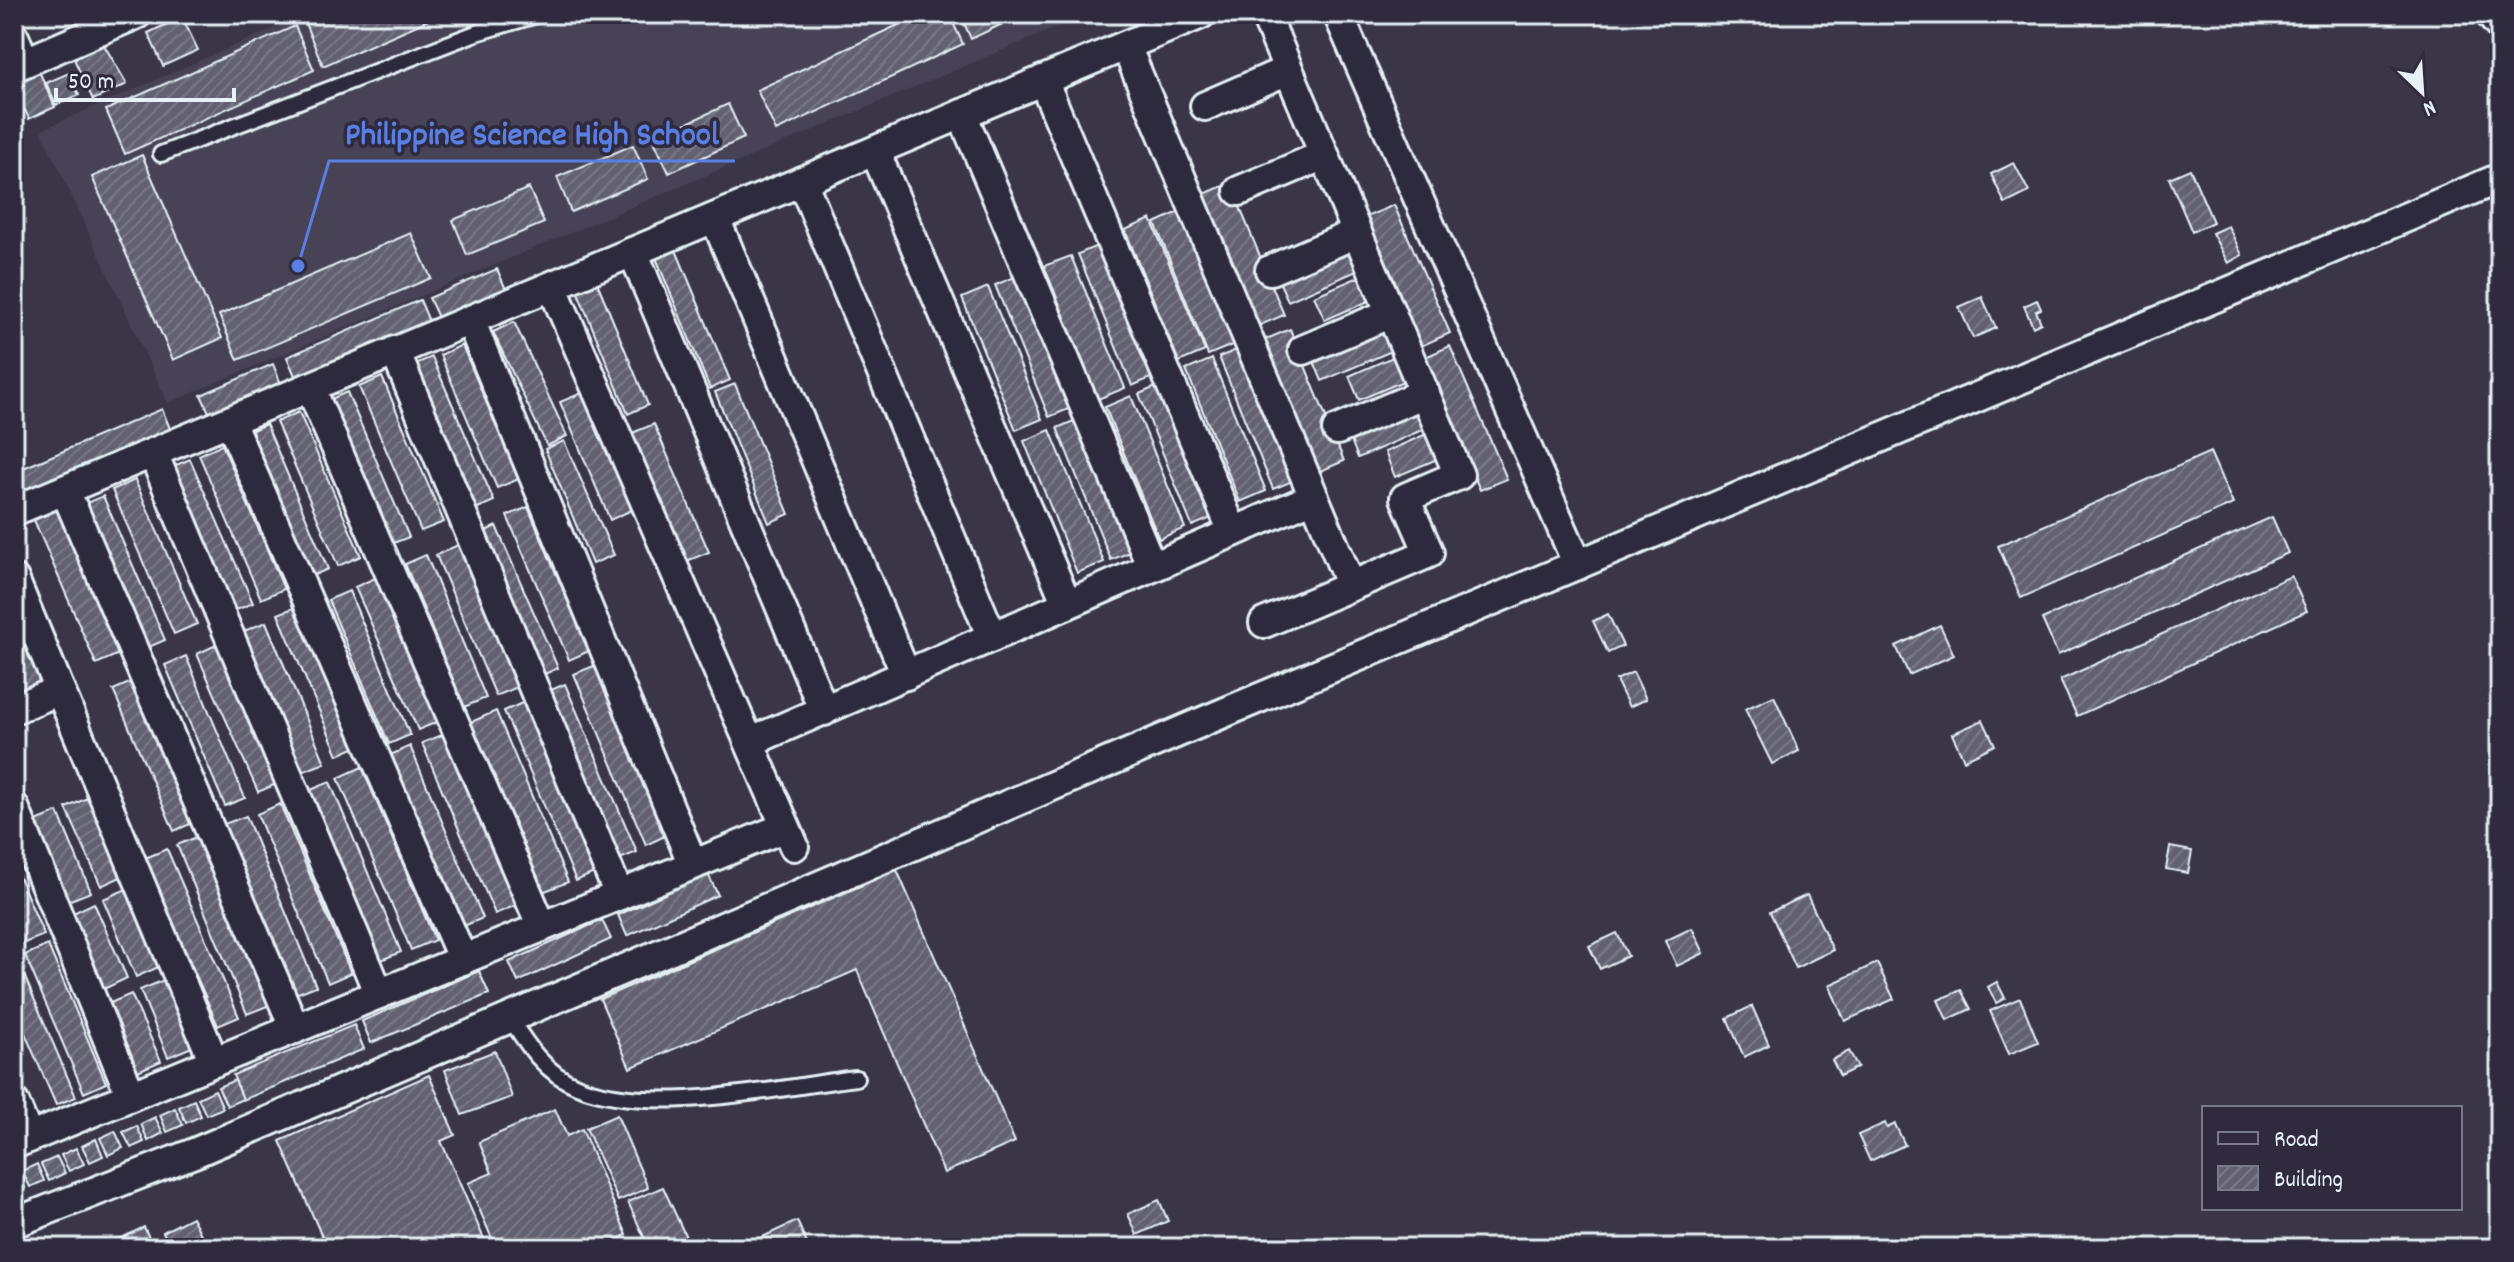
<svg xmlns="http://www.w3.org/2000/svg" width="2514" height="1262" font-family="Dekko,sans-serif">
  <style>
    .built { fill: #464354 }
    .building { fill: url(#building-hatch); stroke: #e8f1f8; stroke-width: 2 }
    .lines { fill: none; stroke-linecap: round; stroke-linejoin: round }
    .service-casing { stroke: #e8f1f8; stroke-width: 20 }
    .minor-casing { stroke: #e8f1f8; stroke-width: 34 }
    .service { stroke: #2f2a3d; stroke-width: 14 }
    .minor { stroke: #2f2a3d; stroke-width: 28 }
    .leader { fill: none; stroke: #5a7fe2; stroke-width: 3 }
    .callout-dot { fill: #5a7fe2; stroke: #2f2a3d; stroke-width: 3 }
    .callout-label { font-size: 34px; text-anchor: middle; font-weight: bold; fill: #5a7fe2; stroke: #2f2a3d; stroke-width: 7; stroke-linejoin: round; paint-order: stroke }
  </style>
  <defs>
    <pattern id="building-hatch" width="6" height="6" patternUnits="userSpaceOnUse" patternTransform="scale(2)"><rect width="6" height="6" fill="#636171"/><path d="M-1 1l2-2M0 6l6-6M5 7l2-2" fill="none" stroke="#797886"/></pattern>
  </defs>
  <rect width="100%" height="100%" fill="#3a3648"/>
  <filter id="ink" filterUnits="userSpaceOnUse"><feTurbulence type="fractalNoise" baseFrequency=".0125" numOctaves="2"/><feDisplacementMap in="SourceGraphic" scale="16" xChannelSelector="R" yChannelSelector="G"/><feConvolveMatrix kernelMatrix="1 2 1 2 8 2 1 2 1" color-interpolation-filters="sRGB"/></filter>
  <g filter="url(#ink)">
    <polygon class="built" points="307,14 1088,14 168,403 41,130"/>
    <g class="building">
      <polygon points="268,14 295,14 272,23"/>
      <polygon points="320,14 442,14 323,66 304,21"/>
      <polygon points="922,14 949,14 963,44 776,131 757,90"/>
      <polygon points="960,14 1023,14 971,39"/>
      <polygon points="182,17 198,50 163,66 148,33"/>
      <polygon points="295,26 314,70 125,154 106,110"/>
      <polygon points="104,45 127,84 93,100 74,59"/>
      <polygon points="39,71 55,107 29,119 25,110 16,114 14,83"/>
      <polygon points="69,73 79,95 56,105 46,83"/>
      <polygon points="728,104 744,138 669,173 653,139"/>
      <polygon points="633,145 648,179 571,212 557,177"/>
      <polygon points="142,155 222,338 173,360 92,177"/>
      <polygon points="2014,163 2029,192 2005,204 1991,174"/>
      <polygon points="2190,169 2213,222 2192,232 2169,178"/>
      <polygon points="1230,183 1284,315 1258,326 1204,194"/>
      <polygon points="529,188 544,223 467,255 453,220"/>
      <polygon points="1394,205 1450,333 1421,346 1366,217"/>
      <polygon points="1181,211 1235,344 1208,355 1155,223"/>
      <polygon points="1151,219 1205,351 1179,362 1125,230"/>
      <polygon points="2228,226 2242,255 2228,263 2212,233"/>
      <polygon points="411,233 431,278 238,360 219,315"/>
      <polygon points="1104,243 1158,375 1132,386 1078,254"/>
      <polygon points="1350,248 1359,270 1288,301 1278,279"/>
      <polygon points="676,250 730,380 710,389 656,258"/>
      <polygon points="1071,256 1125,388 1098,399 1044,266"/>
      <polygon points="497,269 508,294 441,324 429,298"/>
      <polygon points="1022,274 1076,406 1049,417 995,285"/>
      <polygon points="594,275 648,405 628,414 574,283"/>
      <polygon points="1361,276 1371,300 1325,320 1314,296"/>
      <polygon points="988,287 1042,419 1016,430 962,298"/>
      <polygon points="1982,297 1996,328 1973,338 1959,307"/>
      <polygon points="420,300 431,326 298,383 287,357"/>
      <polygon points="2037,300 2041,309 2036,311 2041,323 2033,327 2024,306"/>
      <polygon points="514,322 567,436 547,446 493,332"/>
      <polygon points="1384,328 1394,350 1322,381 1313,359"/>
      <polygon points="1290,329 1344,461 1318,472 1264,340"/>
      <polygon points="462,345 519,479 497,488 440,355"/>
      <polygon points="1246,346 1300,478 1273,489 1219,357"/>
      <polygon points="1450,346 1507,479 1480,490 1423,358"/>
      <polygon points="1395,356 1406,380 1359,400 1349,376"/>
      <polygon points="432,357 494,501 471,511 408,367"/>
      <polygon points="1212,359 1266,491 1240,502 1186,370"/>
      <polygon points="273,364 283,389 212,419 201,395"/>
      <polygon points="382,377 444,522 421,531 359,387"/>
      <polygon points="1165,383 1219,515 1192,526 1139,394"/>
      <polygon points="735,384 789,514 769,523 715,392"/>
      <polygon points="347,392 409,537 386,546 324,402"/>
      <polygon points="582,393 632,510 610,520 560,402"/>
      <polygon points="1131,396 1185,528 1159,539 1105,407"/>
      <polygon points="1420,405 1429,427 1358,458 1349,435"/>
      <polygon points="162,409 173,436 14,504 14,472"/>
      <polygon points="299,412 361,556 338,566 276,422"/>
      <polygon points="1083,417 1137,549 1111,560 1057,428"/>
      <polygon points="266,424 328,569 305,579 243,434"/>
      <polygon points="654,424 709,552 687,561 632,433"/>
      <polygon points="1050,430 1104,562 1077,573 1024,441"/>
      <polygon points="1431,432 1442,457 1395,477 1385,452"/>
      <polygon points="564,441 614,555 592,564 545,449"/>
      <polygon points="222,444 284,589 261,599 199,455"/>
      <polygon points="2210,452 2233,504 2021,598 1998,546"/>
      <polygon points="190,459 253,603 229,613 167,469"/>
      <polygon points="135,480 197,624 174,634 112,490"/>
      <polygon points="103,496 165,640 142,650 79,506"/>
      <polygon points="528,507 589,651 569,660 507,516"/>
      <polygon points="57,510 119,654 96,664 34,520"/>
      <polygon points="2272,517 2288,553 2058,655 2042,619"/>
      <polygon points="496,526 558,668 536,678 475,536"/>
      <polygon points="460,544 520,686 496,696 436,555"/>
      <polygon points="426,555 486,698 464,707 405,564"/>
      <polygon points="2291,576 2307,611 2077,716 2060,680"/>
      <polygon points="377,577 440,721 418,730 355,587"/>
      <polygon points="349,591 410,735 389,744 328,600"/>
      <polygon points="301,605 361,745 338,755 278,614"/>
      <polygon points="14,613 44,682 21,692 14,677"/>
      <polygon points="1608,614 1623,646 1608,653 1593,621"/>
      <polygon points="266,622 325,763 302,772 244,631"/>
      <polygon points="1940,625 1954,655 1909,675 1896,646"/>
      <polygon points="218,644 279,783 258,792 197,654"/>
      <polygon points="186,656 245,798 225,806 165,665"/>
      <polygon points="596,665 667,835 646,845 574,674"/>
      <polygon points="1633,672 1646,699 1629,707 1616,680"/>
      <polygon points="134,681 195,822 174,831 113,690"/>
      <polygon points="565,684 637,852 615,861 544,693"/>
      <polygon points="1774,696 1799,751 1772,764 1745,709"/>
      <polygon points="531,699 603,869 576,881 504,711"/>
      <polygon points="496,711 568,882 540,893 469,723"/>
      <polygon points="1983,720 1995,745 1964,760 1952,734"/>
      <polygon points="447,733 519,904 495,914 422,743"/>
      <polygon points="410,746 483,918 459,928 386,757"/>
      <polygon points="362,767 435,940 411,950 338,778"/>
      <polygon points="330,782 401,952 379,961 308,791"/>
      <polygon points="91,796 123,876 101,886 66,808"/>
      <polygon points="280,804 351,973 328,983 257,814"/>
      <polygon points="58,812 91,892 68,901 36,821"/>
      <polygon points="246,816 316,986 293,995 224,824"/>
      <polygon points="199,836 270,1005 247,1014 177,845"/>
      <polygon points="2170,847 2192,851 2188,873 2166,869"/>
      <polygon points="167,849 239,1017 218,1026 145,858"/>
      <polygon points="14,865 44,935 22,944 14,925"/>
      <polygon points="897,870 1015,1142 944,1173 857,970 630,1068 600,999"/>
      <polygon points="708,874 718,895 627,936 618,915"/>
      <polygon points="129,888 161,966 136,977 103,899"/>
      <polygon points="1807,895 1833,950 1796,968 1770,912"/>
      <polygon points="94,903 127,978 104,989 71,914"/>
      <polygon points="602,920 611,939 518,982 509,962"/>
      <polygon points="1692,928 1704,953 1677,966 1665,941"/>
      <polygon points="1617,933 1628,956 1600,969 1589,946"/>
      <polygon points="48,945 106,1083 84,1093 25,955"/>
      <polygon points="18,961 76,1097 56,1105 14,1008 14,963"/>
      <polygon points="1877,963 1894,999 1845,1021 1829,985"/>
      <polygon points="479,971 489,994 371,1043 362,1021"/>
      <polygon points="164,980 192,1047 168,1057 140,990"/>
      <polygon points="1997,982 2005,998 1996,1003 1988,987"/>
      <polygon points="1961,990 1971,1009 1947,1020 1938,1000"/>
      <polygon points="131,994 161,1061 138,1071 108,1004"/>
      <polygon points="2020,998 2038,1042 2009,1054 1990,1011"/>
      <polygon points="1752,1006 1769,1045 1744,1057 1727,1018"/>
      <polygon points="354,1025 364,1049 243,1100 233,1075"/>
      <polygon points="495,1051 512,1097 462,1115 445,1070"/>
      <polygon points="1849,1051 1858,1067 1840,1076 1832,1060"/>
      <polygon points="429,1075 455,1135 441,1141 488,1248 327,1248 280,1141"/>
      <polygon points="235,1080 243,1099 227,1106 218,1087"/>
      <polygon points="215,1090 223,1108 206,1115 198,1098"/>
      <polygon points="194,1100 201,1116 186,1123 179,1107"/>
      <polygon points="175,1108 183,1125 167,1132 160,1115"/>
      <polygon points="555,1109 567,1136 582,1129 627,1235 597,1248 496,1248 468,1183 492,1173 479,1142"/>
      <polygon points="617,1115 648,1188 618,1201 586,1128"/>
      <polygon points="155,1117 163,1133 148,1141 141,1124"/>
      <polygon points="1885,1123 1887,1128 1895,1124 1905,1145 1870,1161 1858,1135"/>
      <polygon points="137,1126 144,1142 131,1148 123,1132"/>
      <polygon points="115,1131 123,1148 108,1155 100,1138"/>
      <polygon points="96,1139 103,1156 90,1162 82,1146"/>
      <polygon points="76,1148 84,1164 69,1171 61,1155"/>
      <polygon points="57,1157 65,1173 49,1181 41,1164"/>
      <polygon points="37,1164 44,1181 30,1187 22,1171"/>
      <polygon points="18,1173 25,1188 14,1194 14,1174"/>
      <polygon points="663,1187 691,1248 649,1248 628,1202"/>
      <polygon points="1159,1200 1168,1221 1137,1235 1128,1214"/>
      <polygon points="192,1217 208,1248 171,1248 163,1232"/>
      <polygon points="797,1221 809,1248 744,1248 743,1246"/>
      <polygon points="144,1227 154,1248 111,1248 109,1244"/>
    </g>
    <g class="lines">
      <g class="service-casing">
        <g id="service">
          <polyline points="161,154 476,33 540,14"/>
          <path d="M 510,1018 C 527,1045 546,1074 577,1086 C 651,1116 776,1088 856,1078"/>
        </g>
      </g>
      <g class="minor-casing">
        <g id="minor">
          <polyline points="1338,14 1578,565"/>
          <polyline points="2490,14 2500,26"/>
          <polyline points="14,37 25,62"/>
          <polyline points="1126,46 1351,586"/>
          <polyline points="14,67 137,14"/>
          <polyline points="1043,80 1233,532"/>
          <polyline points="1205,106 1288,70"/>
          <polyline points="962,114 1152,567"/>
          <polyline points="875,151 1067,604"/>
          <polyline points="802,181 992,637"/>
          <polyline points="1239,191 1324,155"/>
          <polyline points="715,218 906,675"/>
          <polyline points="633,252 824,711"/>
          <polyline points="1270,270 1357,233"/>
          <polyline points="552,286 794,846"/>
          <polyline points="470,320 693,865"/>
          <polyline points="1303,350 1391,313"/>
          <polyline points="395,351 619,895"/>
          <polyline points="310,387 542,927"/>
          <polyline points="230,421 463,960"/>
          <polyline points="1337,430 1425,393"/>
          <polyline points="153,453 379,994"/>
          <polyline points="65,490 295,1029"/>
          <polyline points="14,511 1201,14"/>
          <polyline points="14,579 214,1062"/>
          <polyline points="1264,623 1429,553 1405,498 1459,475 1265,14"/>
          <polyline points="14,709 60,690"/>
          <polyline points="750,742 1314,497"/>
          <polyline points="14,807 131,1096"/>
          <polyline points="14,1102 29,1138"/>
          <polyline points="14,1144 785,827"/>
          <polyline points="14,1223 194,1153 1202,722 2500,178"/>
        </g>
      </g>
      <use href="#service" class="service"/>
      <use href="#minor" class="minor"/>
    </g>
  </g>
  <path class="leader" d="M298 266L329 161H735"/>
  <circle class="callout-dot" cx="298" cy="266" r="8"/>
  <g class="callout-label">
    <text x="532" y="144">Philippine Science High School</text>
  </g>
  <rect width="2514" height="1262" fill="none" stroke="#2f2a3d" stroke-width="48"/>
  <rect x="24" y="24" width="2466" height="1214" fill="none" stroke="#e8f1f8" stroke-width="3" filter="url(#ink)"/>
  <rect x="2202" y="1106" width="260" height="104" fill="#2f2a3d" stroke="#797a88" stroke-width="2"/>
  <rect x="2218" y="1132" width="40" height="12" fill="#2f2a3d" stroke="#797a88" stroke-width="2"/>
  <text x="2274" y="1146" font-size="24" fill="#e8f1f8">Road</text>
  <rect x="2218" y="1166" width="40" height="24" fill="url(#building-hatch)" stroke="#797a88" stroke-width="2"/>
  <text x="2274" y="1186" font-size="24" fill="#e8f1f8">Building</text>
  <g transform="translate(2422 92) rotate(155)" stroke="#2f2a3d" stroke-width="6" paint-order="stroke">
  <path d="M0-6L14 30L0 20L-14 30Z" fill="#e8f1f8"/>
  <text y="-12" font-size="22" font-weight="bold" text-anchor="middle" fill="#e8f1f8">N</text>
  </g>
  <path d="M56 88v12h178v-12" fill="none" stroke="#e8f1f8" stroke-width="4"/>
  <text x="68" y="88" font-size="24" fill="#e8f1f8" stroke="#2f2a3d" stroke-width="6" paint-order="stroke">50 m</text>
</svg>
